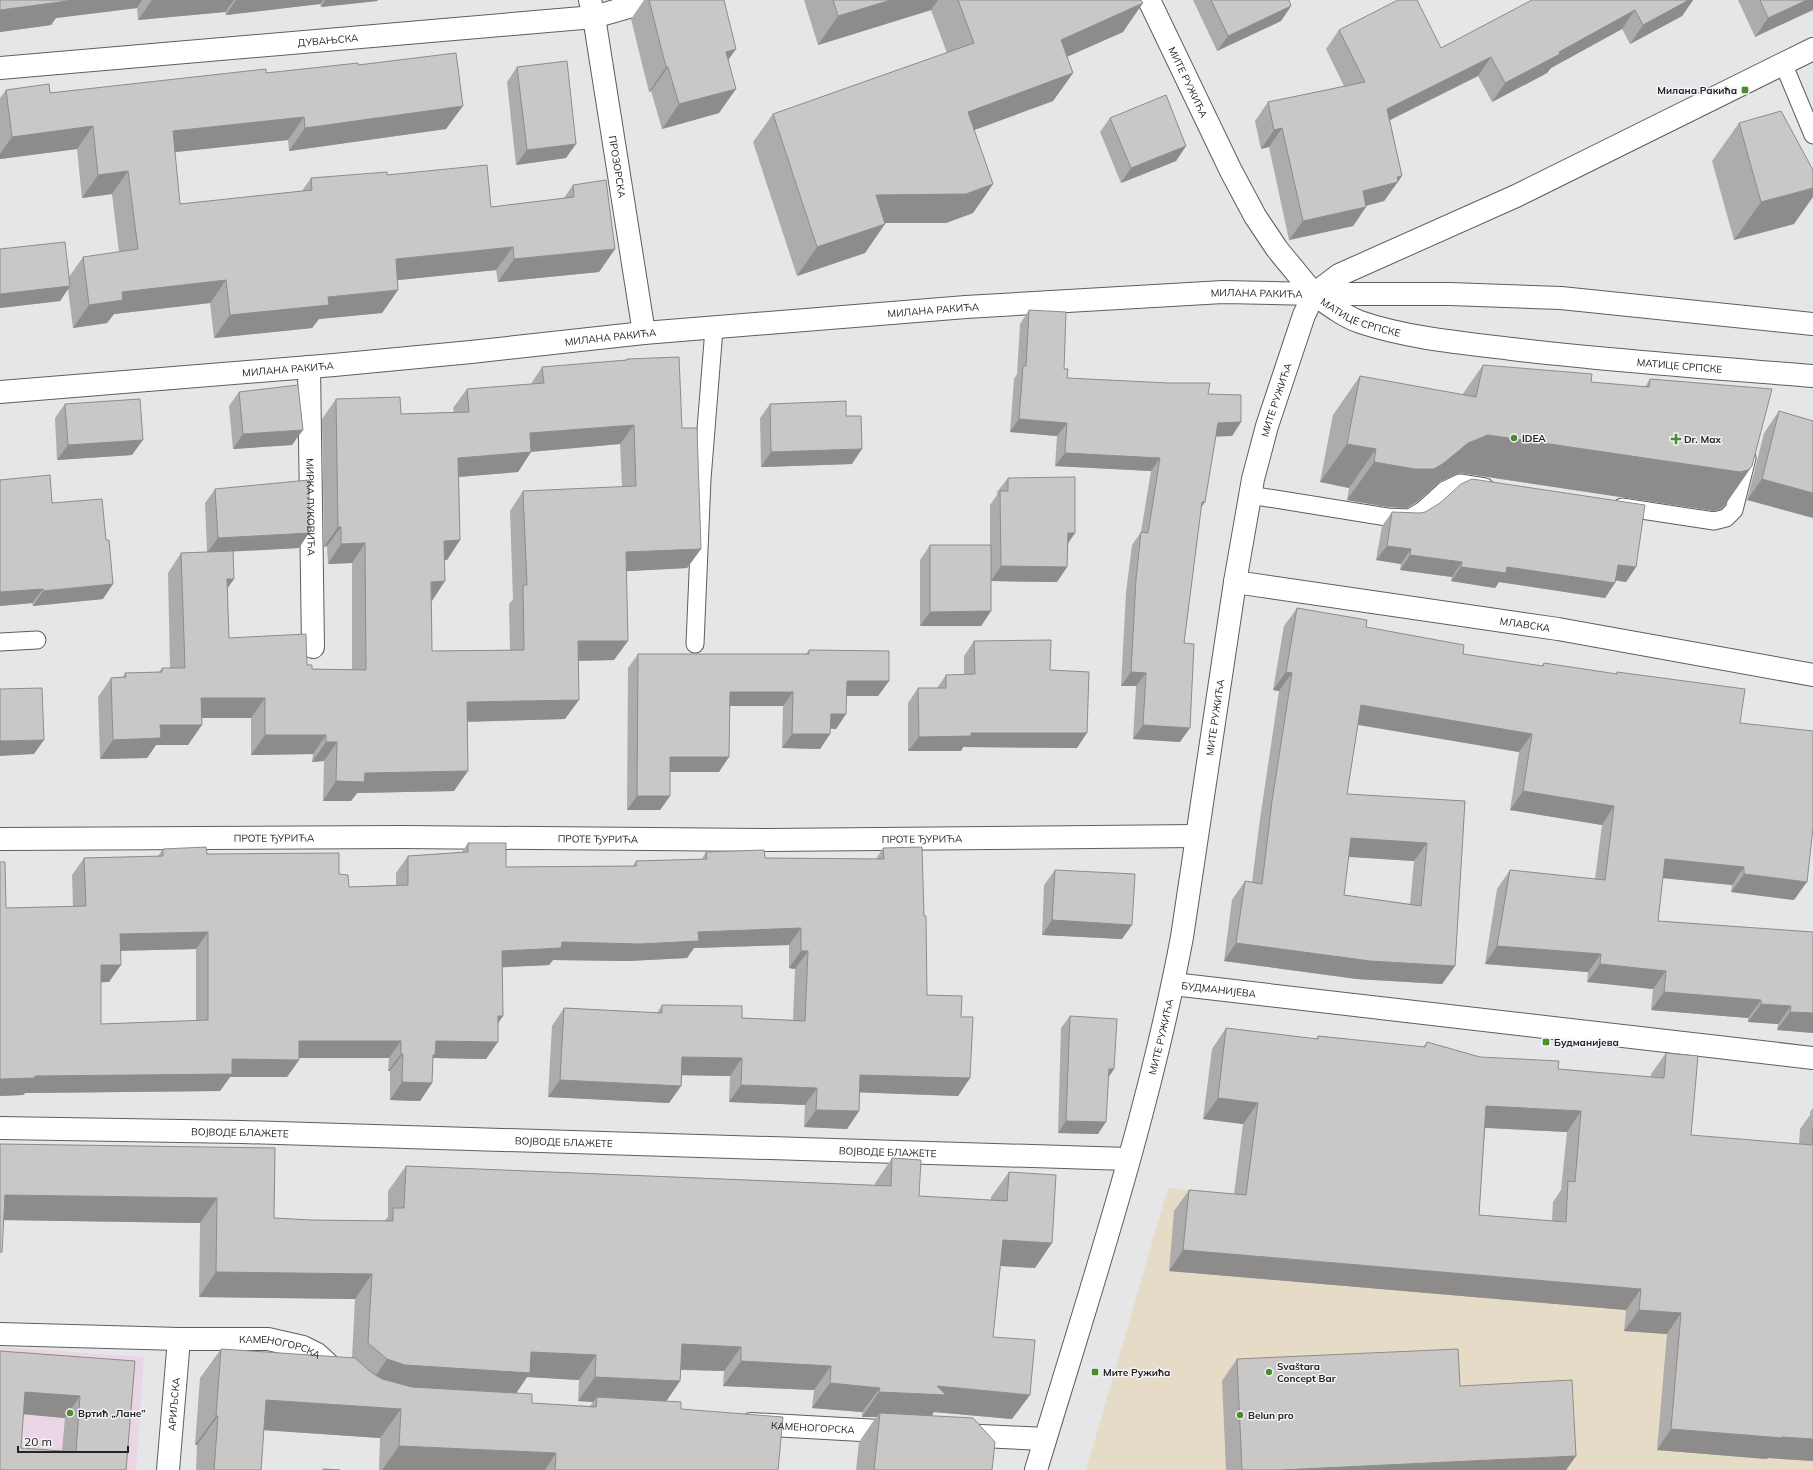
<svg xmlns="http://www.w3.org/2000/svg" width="1813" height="1470" font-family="Mulish,sans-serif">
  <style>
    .industrial { fill: #e6dbc6 }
    .education { fill: #ead5e4 }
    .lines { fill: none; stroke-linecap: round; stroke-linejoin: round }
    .service-casing { stroke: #5d5e60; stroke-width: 19 }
    .minor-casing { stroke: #5d5e60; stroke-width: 24 }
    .tertiary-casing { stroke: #5d5e60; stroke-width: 24 }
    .secondary-casing { stroke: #5d5e60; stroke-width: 24 }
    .service { stroke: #fff; stroke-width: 17 }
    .minor { stroke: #fff; stroke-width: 22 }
    .tertiary { stroke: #fff; stroke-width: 22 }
    .secondary { stroke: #fff; stroke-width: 22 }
    .wall { fill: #aeacaa; fill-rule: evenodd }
    .shaded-wall { fill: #8d8c8b }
    .building { fill: #cac8c6; stroke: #8d8c8b; fill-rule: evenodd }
    .poi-dot { fill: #4a8c2e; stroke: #f2f3f6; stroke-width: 1.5 }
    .labels { text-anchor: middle; stroke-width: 3; stroke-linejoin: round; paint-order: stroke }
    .street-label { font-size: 10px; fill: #242425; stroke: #f2f3f6 }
    .poi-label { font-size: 10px; font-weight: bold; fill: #242425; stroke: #f2f3f6; text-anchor: start }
  </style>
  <rect width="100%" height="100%" fill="#e5e6e8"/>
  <polygon class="industrial" points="1168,1188 1813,1261 1813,1470 1086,1470"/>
  <polygon class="education" points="0,1347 144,1357 136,1470 0,1470"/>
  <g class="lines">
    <g class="service-casing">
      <g id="service">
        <polyline points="1783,63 1813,135"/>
        <polyline points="1250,495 1387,517 1410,518 1423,510 1445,490 1460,483 1485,487"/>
        <polyline points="1622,507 1714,521 1726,518 1734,510 1747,458"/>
        <polyline points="0,642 37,640"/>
        <polyline points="695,644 702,479 714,329"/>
      </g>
    </g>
    <g class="minor-casing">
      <g id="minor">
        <path id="s1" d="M 590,0 L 594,17 L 644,333"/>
        <path id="s2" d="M 1149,0 L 1231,171 L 1255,216 L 1277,249 L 1314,294"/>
        <path id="s3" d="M 0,68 L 594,17 L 653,0"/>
        <path id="s4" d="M 309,367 L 313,647"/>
        <path id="s5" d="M 1235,582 L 1558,629 L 1813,675"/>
        <path id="s6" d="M 0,839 L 401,837 L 768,840 L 1196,836"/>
        <path id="s7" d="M 1173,984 L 1813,1058"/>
        <path id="s8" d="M 0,1128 L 242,1132 L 1128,1159"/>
        <path id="s9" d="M 0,1334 L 179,1339 L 268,1339 L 303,1347 L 317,1354 L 340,1375"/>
        <path id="s10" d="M 751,1424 L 897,1432"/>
        <polyline points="961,1435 1045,1439"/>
        <path id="s11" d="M 168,1470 L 179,1339"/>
      </g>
    </g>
    <g class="tertiary-casing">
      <g id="tertiary">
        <path id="s12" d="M 0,392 L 334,365 L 471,352 L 644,333 L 966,307 L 1223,292 L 1314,294"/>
      </g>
    </g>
    <g class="secondary-casing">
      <g id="secondary">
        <path id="s13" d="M 1314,294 C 1328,304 1343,316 1360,322 C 1407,338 1463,343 1512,349 C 1612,361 1713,368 1813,376"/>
        <polyline points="1314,294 1450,294 1561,298 1813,324"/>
        <path id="s14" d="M 1036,1470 C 1089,1294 1148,1118 1182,937 L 1235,582 L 1253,479 L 1267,426 L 1304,315 L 1314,294 L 1339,275 L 1516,196 L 1813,49"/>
      </g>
    </g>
    <use href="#service" class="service"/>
    <use href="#minor" class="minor"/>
    <use href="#tertiary" class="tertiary"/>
    <use href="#secondary" class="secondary"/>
  </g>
  <g class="wall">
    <polygon points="0,0 378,0 377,1 321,7 320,4 226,15 225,12 138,20 137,8 56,18 51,25 0,32"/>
    <polygon points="644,0 724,0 729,60 719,113 662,129 651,91 649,92 631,19"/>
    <polygon points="804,0 1141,0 1123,32 1067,57 1073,73 1053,101 974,130 993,184 973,213 946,223 885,223 865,253 797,276 753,142 773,114 947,53 931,10 818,45"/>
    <polygon points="1193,0 1289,0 1291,6 1281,21 1217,51"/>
    <polygon points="1532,0 1693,0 1682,16 1630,44 1622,29 1551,68 1547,73 1492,102 1478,76 1390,120 1402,176 1384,201 1366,206 1366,207 1353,226 1289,240 1269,147 1261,149 1255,121 1268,102 1344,86 1326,49 1339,30 1441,48"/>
    <polygon points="1738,0 1813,0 1755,37"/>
    <polygon points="358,65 446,129 289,151 288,140 175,152 180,204 302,191 311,178 387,175 491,207 564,198 573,185 615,249 599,272 498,282 496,270 398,280 398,290 382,313 319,319 312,328 214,338 210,303 114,314 107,323 73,328 68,289 60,301 0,308 0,249 69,277 83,257 119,252 112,194 82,198 77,149 0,159 0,98 6,90 50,93"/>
    <polygon points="517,67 566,158 516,165 507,82"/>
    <polygon points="1110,118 1186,146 1176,161 1121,183 1100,132"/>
    <polygon points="1739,123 1794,224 1734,240 1712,161"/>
    <polygon points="1029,310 1064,369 1067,378 1208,394 1241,422 1232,436 1216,436 1201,509 1184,643 1180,742 1133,739 1136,686 1121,686 1126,592 1132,545 1141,532 1151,471 1055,466 1057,436 1010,432 1014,379 1017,374 1020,324"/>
    <path d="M 627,359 L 682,428 L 701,549 L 687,568 L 626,571 L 614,660 L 578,661 L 565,719 L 467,722 L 454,791 L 357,793 L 351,801 L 323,801 L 324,761 L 312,762 L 313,754 L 251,755 L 251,718 L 202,718 L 188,745 L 156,745 L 147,758 L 100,759 L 98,697 L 111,678 L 123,677 L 125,673 L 159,672 L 162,668 L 170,668 L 168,573 L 181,553 L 207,552 L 205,503 L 215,489 L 299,548 L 233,551 L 227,589 L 229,638 L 307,665 L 312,669 L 352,669 L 352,563 L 328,564 L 327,546 L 324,547 L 322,419 L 336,399 L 401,414 L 454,412 L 453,408 L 467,389 L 531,384 L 542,367 L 626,360 ZM 620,444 L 622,487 L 523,491 L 510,511 L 513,599 L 509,604 L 510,650 L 432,651 L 431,601 L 445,560 L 447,560 L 460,540 L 459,477 L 518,472 L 531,452 Z"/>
    <polygon points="1483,365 1591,382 1645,387 1650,379 1752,466 1725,505 1721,509 1714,511 1461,473 1441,481 1417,502 1407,508 1388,507 1347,500 1349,488 1320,482 1333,415 1360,376 1462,395"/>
    <polygon points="239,392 292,445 233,449 229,406"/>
    <polygon points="65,404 132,455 57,460 55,418"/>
    <polygon points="770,404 846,416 852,464 761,467 760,418"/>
    <polygon points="1779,411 1813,421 1747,500 1764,433"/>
    <polygon points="1008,478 1075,533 1068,544 1067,567 1057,582 991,581 991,611 981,626 920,626 920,560 930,545 990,545 990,505 997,495 997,492"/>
    <polygon points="0,480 52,503 103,599 33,606 32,603 0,606"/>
    <polygon points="1392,512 1636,567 1626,582 1615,580 1605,598 1499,582 1495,588 1451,581 1452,577 1400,570 1401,564 1376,560 1382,526"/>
    <path d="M 1297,608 L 1463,654 L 1541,666 L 1544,663 L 1616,674 L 1617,672 L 1740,723 L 1794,900 L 1731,892 L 1732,885 L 1662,878 L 1658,921 L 1813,932 L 1813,1033 L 1777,1030 L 1778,1024 L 1748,1022 L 1748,1018 L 1651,1010 L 1653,989 L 1587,982 L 1588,972 L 1485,964 L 1497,889 L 1510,870 L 1595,879 L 1602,825 L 1510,810 L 1519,752 L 1358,725 L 1347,794 L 1465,801 L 1455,966 L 1442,984 L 1357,979 L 1224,961 L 1232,900 L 1245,881 L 1252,882 L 1260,819 L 1279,691 L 1273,690 L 1284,626 ZM 1348,857 L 1414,861 L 1410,904 L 1344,895 Z"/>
    <polygon points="974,641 1050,670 1077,748 963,747 961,751 908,751 908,703 918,688 937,688 946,675 964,675 964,656"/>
    <polygon points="809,650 889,681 878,696 846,696 846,714 836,729 830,728 830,734 820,749 782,748 783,706 730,706 719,772 670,772 670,796 660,810 627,810 628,668 638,654 806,654"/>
    <path d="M 468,843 L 506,867 L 633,866 L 636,861 L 702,859 L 706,852 L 765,858 L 876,859 L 883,848 L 924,916 L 927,995 L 961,1017 L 970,1078 L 958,1096 L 860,1092 L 859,1111 L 847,1129 L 804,1127 L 805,1105 L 729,1102 L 730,1076 L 682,1075 L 681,1086 L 669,1103 L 548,1097 L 552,1026 L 564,1008 L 657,1013 L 662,1005 L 742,1018 L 793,1020 L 795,969 L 789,968 L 789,945 L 694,948 L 687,958 L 628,961 L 553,960 L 549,965 L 502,967 L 498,1024 L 486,1059 L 433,1058 L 432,1083 L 420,1101 L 390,1100 L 390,1071 L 388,1071 L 389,1058 L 299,1058 L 299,1060 L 287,1077 L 230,1077 L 220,1091 L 25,1093 L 23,1095 L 0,1096 L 0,862 L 6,908 L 73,907 L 72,875 L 84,858 L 158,856 L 163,849 L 207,854 L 339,874 L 349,887 L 396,885 L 396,873 L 408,856 L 462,852 ZM 196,949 L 196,1021 L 101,1024 L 101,982 L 109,982 L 120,951 Z"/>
    <polygon points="1055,870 1122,939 1042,935 1044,885"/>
    <polygon points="1070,1016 1114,1069 1108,1077 1098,1134 1058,1133 1061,1028"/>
    <path d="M 1226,1028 L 1316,1039 L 1318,1036 L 1423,1047 L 1427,1042 L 1480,1057 L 1558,1069 L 1651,1077 L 1651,1074 L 1666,1053 L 1691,1135 L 1799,1144 L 1800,1129 L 1810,1115 L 1810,1112 L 1813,1108 L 1813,1461 L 1768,1458 L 1767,1459 L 1657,1450 L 1667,1334 L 1624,1331 L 1626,1310 L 1169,1271 L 1174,1211 L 1189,1190 L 1234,1194 L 1243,1124 L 1203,1119 L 1212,1049 ZM 1485,1128 L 1567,1132 L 1561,1190 L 1553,1202 L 1552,1221 L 1479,1215 Z"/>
    <path d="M 0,1144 L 275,1148 L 274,1218 L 311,1220 L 384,1221 L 388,1217 L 388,1191 L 406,1166 L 875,1185 L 875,1183 L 892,1158 L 919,1196 L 991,1200 L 991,1197 L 1009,1172 L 1035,1268 L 1000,1266 L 993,1337 L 1012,1419 L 934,1412 L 932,1415 L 992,1470 L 856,1470 L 859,1442 L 876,1417 L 862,1417 L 862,1412 L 812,1408 L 814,1390 L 723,1386 L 724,1371 L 681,1370 L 680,1381 L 666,1401 L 681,1409 L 778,1470 L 379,1470 L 380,1438 L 264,1430 L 261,1470 L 196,1470 L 197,1445 L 195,1445 L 200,1378 L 221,1349 L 352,1358 L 355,1299 L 199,1297 L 200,1223 L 4,1220 ZM 527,1377 L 579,1380 L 578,1401 L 593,1402 L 590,1406 L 532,1403 L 516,1393 Z"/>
    <path d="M 0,1351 L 135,1361 L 126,1470 L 0,1470 ZM 23,1414 L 65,1418 L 62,1451 L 21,1448 Z"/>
    <polygon points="1237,1359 1460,1386 1576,1456 1566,1470 1226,1470 1222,1381"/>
  </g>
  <g class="shaded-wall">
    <polygon points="64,0 142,0 137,8 56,18 51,25 0,32 0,10"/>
    <polygon points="152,0 234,0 225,12 138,20"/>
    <polygon points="236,0 323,0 320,4 226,15"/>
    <polygon points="325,0 378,0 377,1 321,7"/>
    <polygon points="891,0 938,0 931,10 818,45 838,16"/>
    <polygon points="1689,0 1693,0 1682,16 1630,44 1643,25"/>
    <polygon points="1807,0 1813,0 1813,10 1755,37 1768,18"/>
    <polygon points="1143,3 1123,32 1041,68 1061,40"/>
    <polygon points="1291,6 1281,21 1217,51 1228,36"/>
    <polygon points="1635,10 1622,29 1551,68 1547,73 1492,102 1505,83 1559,52"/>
    <polygon points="736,49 719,73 726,52"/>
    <polygon points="1491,57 1478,76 1374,128 1387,109"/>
    <polygon points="666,67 668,67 651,91 649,92"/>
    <polygon points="1073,73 1053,101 947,140 968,112"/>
    <polygon points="736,89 719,113 662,129 679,104"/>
    <polygon points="463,106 446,129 289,151 305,128"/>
    <polygon points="304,117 288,140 157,154 173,131"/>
    <polygon points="93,126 77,149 0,159 0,154 12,137"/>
    <polygon points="1282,128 1269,147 1261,149 1274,130"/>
    <polygon points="576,144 566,158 516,165 527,150"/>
    <polygon points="1186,146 1176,161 1121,183 1131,168"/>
    <polygon points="128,171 112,194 82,198 98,175"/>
    <polygon points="1402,176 1384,201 1349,210 1363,191"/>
    <polygon points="993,184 973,213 946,223 855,223 876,195"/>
    <polygon points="1813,188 1813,197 1794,224 1734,240 1761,202"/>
    <polygon points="1366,207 1353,226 1289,240 1303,221"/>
    <polygon points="885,224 865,253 797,276 817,247"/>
    <polygon points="513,247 496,270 380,282 396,259"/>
    <polygon points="615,249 599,272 498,282 514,259"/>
    <polygon points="226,280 210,303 114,314 107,323 73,328 89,305 122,292"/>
    <polygon points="70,286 60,301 0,308 0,294"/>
    <polygon points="398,290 382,313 319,319 312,328 214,338 230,315 328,297"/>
    <polygon points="1019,419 1067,423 1057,436 1010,432"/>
    <polygon points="1241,422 1232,436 1208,437 1218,423"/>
    <polygon points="634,425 620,444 516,453 530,433"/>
    <polygon points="303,430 292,445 233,449 243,434"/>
    <polygon points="1488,435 1752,466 1725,505 1721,509 1714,511 1461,473 1441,481 1417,502 1407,508 1388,507 1347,500 1374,462 1468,443"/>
    <polygon points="143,440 132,455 57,460 68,445"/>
    <polygon points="1347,444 1376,449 1349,488 1320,482"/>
    <polygon points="862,449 852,464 761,467 771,452"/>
    <polygon points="531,452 518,472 445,478 458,458"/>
    <polygon points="1065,453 1160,458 1151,471 1055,466"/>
    <polygon points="1762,479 1813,493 1813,518 1747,500"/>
    <polygon points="1202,502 1205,502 1196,515"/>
    <polygon points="338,527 341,527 327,546 324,547"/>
    <polygon points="309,533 299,548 207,553 218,538"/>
    <polygon points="1068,533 1075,533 1064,548"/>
    <polygon points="460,540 447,560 431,560 444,541"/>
    <polygon points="365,543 352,563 328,564 341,544"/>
    <polygon points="1387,546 1411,549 1401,564 1376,560"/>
    <polygon points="701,549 687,568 612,572 626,552"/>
    <polygon points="1410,555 1462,562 1452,577 1400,570"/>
    <polygon points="1618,565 1636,567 1626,582 1607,579"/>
    <polygon points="1001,566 1067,567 1057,582 991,581"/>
    <polygon points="1461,567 1507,567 1615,583 1605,598 1499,582 1495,588 1451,581"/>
    <polygon points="227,579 234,579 220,599"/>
    <polygon points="445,581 432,601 431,582"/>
    <polygon points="113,584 103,599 33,606 43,591"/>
    <polygon points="43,589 32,603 0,606 0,592"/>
    <polygon points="991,611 981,626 920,626 930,612"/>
    <polygon points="578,641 628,641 614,660 564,661"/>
    <polygon points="1131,672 1146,673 1136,686 1121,686"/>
    <polygon points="1286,672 1292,673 1279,691 1273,690"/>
    <polygon points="847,681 889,681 878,696 837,696"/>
    <polygon points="730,692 793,692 783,706 720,706"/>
    <polygon points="201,698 265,698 251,718 188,718"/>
    <polygon points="579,700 565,719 453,722 467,702"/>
    <polygon points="1361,705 1532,734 1519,752 1348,723"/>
    <polygon points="831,714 846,714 836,729 820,728"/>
    <polygon points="160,725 202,725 188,745 156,745 147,758 100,759 113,740"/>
    <polygon points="1143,725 1190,728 1180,742 1133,739"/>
    <polygon points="971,733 1087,733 1077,748 963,747 961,751 908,751 919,737"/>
    <polygon points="792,734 830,734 820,749 782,748"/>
    <polygon points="265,735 326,735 313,754 251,755"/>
    <polygon points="44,740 34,754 0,756 0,741"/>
    <polygon points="326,742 337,742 324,761 312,762"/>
    <polygon points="670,757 729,757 719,772 660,772"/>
    <polygon points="468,771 454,791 357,793 351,801 323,801 336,781 365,773"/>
    <polygon points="1523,791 1614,806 1602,825 1510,810"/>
    <polygon points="637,796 670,796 660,810 627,810"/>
    <polygon points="1351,838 1427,843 1414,861 1338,856"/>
    <polygon points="1665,859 1744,867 1732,885 1652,877"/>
    <polygon points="1744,874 1807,882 1794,900 1731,892"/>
    <polygon points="1052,920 1132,925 1122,939 1042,935"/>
    <polygon points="801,928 789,945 694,948 687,958 628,961 553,960 549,965 490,968 502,951 562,942 698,932"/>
    <polygon points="208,932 196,949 108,951 120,934"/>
    <polygon points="1236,943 1455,966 1442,984 1357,979 1224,961"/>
    <polygon points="1497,946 1601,954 1588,972 1485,964"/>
    <polygon points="801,951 808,951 795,969 789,968"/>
    <polygon points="1600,964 1666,971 1653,989 1587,982"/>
    <polygon points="101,965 121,965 109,982 89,983"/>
    <polygon points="1664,992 1761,1000 1748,1018 1651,1010"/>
    <polygon points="1761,1004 1791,1006 1778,1024 1748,1022"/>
    <polygon points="1790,1012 1813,1013 1813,1033 1777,1030"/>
    <polygon points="498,1016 503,1016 491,1034"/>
    <polygon points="299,1041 401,1041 389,1058 287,1058"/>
    <polygon points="436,1041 498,1042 486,1059 433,1058 421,1072"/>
    <polygon points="401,1054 403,1054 390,1071 388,1071"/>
    <polygon points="682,1057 742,1058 730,1076 670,1075"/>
    <polygon points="232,1059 299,1060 287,1077 230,1077 220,1091 25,1093 23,1095 0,1096 0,1079"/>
    <polygon points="1109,1069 1114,1069 1106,1081"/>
    <polygon points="860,1075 970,1078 958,1096 848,1092"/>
    <polygon points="560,1080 681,1086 669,1103 548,1097"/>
    <polygon points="402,1082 432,1083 420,1101 390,1100"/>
    <polygon points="741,1085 817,1088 805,1105 729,1102"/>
    <polygon points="1218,1098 1258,1103 1243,1124 1203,1119"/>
    <polygon points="1486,1106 1581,1111 1567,1132 1471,1127"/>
    <polygon points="816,1110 859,1111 847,1129 804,1127"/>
    <polygon points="1066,1121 1106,1122 1098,1134 1058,1133"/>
    <polygon points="5,1195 217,1198 200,1223 0,1220"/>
    <polygon points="1003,1240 1052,1243 1035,1268 986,1265"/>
    <polygon points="1183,1250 1641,1289 1626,1310 1169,1271"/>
    <polygon points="216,1272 372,1274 355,1299 199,1297"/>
    <polygon points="1639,1310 1681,1313 1667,1334 1624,1331"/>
    <polygon points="682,1344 741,1347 724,1371 665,1369"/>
    <polygon points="531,1352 596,1355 579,1380 527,1377 513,1398 370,1384 387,1359"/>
    <polygon points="741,1361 831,1366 814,1390 723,1386"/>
    <polygon points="595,1377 680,1381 663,1406 597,1397 593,1402 578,1401"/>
    <polygon points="830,1383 880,1388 862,1412 812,1408"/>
    <polygon points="937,1386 1030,1395 1012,1419 934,1412 929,1420 880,1413 876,1417 862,1417 879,1392"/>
    <polygon points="25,1392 80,1396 65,1418 10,1413"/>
    <polygon points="266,1400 401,1409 380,1438 246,1429"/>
    <polygon points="216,1416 218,1416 197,1445 195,1445"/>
    <polygon points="1671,1429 1813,1439 1813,1461 1768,1458 1767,1459 1657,1450"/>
    <polygon points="399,1446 556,1453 545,1470 382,1470"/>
    <polygon points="1576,1456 1566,1470 1280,1470"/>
  </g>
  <g class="building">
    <polygon points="0,0 68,0 68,1 0,10"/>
    <polygon points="649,0 724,0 736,49 726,52 736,89 679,104 668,67 666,67"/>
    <polygon points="833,0 891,0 838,16"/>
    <polygon points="958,0 1141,0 1143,3 1061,40 1073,73 968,112 993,184 966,194 876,195 885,224 817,247 773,114 974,43"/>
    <polygon points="1211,0 1289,0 1291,6 1228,36"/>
    <polygon points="1398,0 1417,0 1441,48 1532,0 1689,0 1643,25 1635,10 1559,52 1560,54 1505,83 1491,57 1387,109 1402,176 1397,177 1398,182 1363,191 1366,207 1303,221 1282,128 1274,130 1268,102 1365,82 1339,30"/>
    <polygon points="1760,0 1807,0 1768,18"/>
    <polygon points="456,53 463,106 305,128 304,117 173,131 180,204 312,190 311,178 387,172 387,175 487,165 491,207 574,197 573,185 606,180 615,249 514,259 513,247 396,259 398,290 328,297 329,305 230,315 226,280 122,292 123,300 89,305 83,257 138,249 128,171 98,175 93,126 12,137 6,90 49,84 50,93 266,69 266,73 358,63 358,65"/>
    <polygon points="567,61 576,144 527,150 517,67"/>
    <polygon points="1166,95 1186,146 1131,168 1110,118"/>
    <polygon points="1781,111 1813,170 1813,188 1761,202 1739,123"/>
    <polygon points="65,242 70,286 0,294 0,249"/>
    <polygon points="1029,310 1066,312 1064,369 1068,369 1067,378 1169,383 1210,383 1208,394 1241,395 1241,422 1218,423 1205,502 1202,502 1184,643 1194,644 1190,728 1143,725 1146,673 1131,672 1136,579 1141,532 1148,533 1160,458 1065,453 1067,423 1019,419 1023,366 1026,366"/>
    <path d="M 679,357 L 682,428 L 697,428 L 701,549 L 626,552 L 628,641 L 578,641 L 579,700 L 467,702 L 468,771 L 365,773 L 364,782 L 336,781 L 337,742 L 326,742 L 326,735 L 265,735 L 265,698 L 201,698 L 202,725 L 160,725 L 161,738 L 113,740 L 111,678 L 126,677 L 125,673 L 162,672 L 162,668 L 185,668 L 181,553 L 233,551 L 234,579 L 227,579 L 229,638 L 306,634 L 307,665 L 312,665 L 312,669 L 366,670 L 365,543 L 341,544 L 341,527 L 338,527 L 336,399 L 400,397 L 401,414 L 469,412 L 467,389 L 544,383 L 542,367 L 627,360 L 627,359 ZM 634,425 L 636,486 L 523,491 L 527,585 L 523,585 L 524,650 L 432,651 L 431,582 L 445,581 L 444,541 L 460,540 L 458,458 L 531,452 L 530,433 Z"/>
    <polygon points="1483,365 1592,374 1591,382 1649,387 1650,379 1772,389 1752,466 1748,470 1740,472 1488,435 1468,443 1444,463 1434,469 1415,469 1374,462 1376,449 1347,444 1360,376 1476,397"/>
    <polygon points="298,385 303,430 243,434 239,392"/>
    <polygon points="140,399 143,440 68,445 65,404"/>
    <polygon points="846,401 846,416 861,416 862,449 771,452 770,404"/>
    <polygon points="1779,411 1813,421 1813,493 1762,479"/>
    <polygon points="50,475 52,503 102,499 106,540 109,540 113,584 43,591 43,589 0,592 0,480"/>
    <polygon points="1075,477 1075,533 1068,533 1067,567 1001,566 1000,491 1008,491 1008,478"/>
    <polygon points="1472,479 1645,505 1636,567 1618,565 1615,583 1507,567 1506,573 1461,567 1462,562 1410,555 1411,549 1387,546 1392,512 1420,513 1425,512 1440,503 1461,484"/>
    <polygon points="309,480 309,533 218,538 215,489"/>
    <polygon points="930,545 991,545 991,611 930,612"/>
    <path d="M 1297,608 L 1367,620 L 1366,627 L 1464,645 L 1463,654 L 1543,666 L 1544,663 L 1617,674 L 1617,672 L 1745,689 L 1740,723 L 1813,731 L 1813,828 L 1807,882 L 1744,874 L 1744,867 L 1665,859 L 1658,921 L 1813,932 L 1813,1013 L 1790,1012 L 1791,1006 L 1761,1004 L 1761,1000 L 1664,992 L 1666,971 L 1600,964 L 1601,954 L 1497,946 L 1510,870 L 1605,880 L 1614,806 L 1523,791 L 1532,734 L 1361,705 L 1347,794 L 1465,801 L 1455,966 L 1370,961 L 1236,943 L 1245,881 L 1262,884 L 1272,801 L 1292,673 L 1286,672 ZM 1351,838 L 1427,843 L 1421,906 L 1344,895 Z"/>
    <polygon points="1051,640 1050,670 1089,672 1087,733 971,733 971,736 919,737 918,688 946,688 946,675 975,674 974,641"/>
    <polygon points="809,650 889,651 889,681 847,681 846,714 831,714 830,734 792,734 793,692 730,692 729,757 670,757 670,796 637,796 638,654 809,654"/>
    <polygon points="42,688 44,740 0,741 0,689"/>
    <path d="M 468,843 L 506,843 L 506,867 L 636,866 L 636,861 L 707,859 L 706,852 L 764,850 L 765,858 L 884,859 L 883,848 L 922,847 L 924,916 L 926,916 L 927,995 L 962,996 L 961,1017 L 973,1017 L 970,1078 L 860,1075 L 859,1111 L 816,1110 L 817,1088 L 741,1085 L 742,1058 L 682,1057 L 681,1086 L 560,1080 L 564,1008 L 662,1013 L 662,1005 L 742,1006 L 742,1018 L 805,1021 L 808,951 L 801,951 L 801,928 L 698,932 L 699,941 L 640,944 L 562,942 L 561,948 L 502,951 L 503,1016 L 498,1016 L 498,1042 L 436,1041 L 435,1055 L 433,1055 L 432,1083 L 402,1082 L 403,1054 L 401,1054 L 401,1041 L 299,1041 L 299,1060 L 232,1059 L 232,1074 L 35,1076 L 35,1078 L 0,1079 L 0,862 L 5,862 L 6,908 L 86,906 L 84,858 L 163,856 L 163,849 L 206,847 L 207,854 L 339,853 L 339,874 L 348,875 L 349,887 L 408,885 L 408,856 L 468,852 ZM 208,932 L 208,1020 L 101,1024 L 101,965 L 121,965 L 120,934 Z"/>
    <polygon points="1055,870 1135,874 1132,925 1052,920"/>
    <polygon points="1070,1016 1117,1019 1114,1069 1109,1069 1106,1122 1066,1121"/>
    <path d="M 1226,1028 L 1318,1039 L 1318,1036 L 1425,1047 L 1427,1042 L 1480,1057 L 1559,1061 L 1558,1069 L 1664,1078 L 1666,1053 L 1698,1056 L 1691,1135 L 1812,1145 L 1813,1127 L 1813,1439 L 1782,1437 L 1782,1438 L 1671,1429 L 1681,1313 L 1639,1310 L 1641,1289 L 1183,1250 L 1189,1190 L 1246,1195 L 1258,1103 L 1218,1098 ZM 1486,1106 L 1581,1111 L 1575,1182 L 1568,1181 L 1566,1222 L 1479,1215 Z"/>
    <polygon points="0,1144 275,1148 274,1218 311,1220 393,1221 393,1208 404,1208 406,1166 891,1186 892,1158 921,1160 919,1196 1007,1201 1009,1172 1056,1175 1052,1243 1003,1240 993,1337 1035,1340 1030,1395 937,1386 946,1395 879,1392 880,1388 830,1383 831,1366 741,1361 741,1347 682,1344 680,1381 595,1377 596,1355 531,1352 530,1373 405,1365 387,1359 368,1343 372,1274 216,1272 217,1198 5,1195 2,1252 0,1252"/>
    <polygon points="221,1349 355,1358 372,1373 382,1379 412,1387 532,1394 532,1403 596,1407 597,1397 681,1402 681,1409 783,1417 778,1470 555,1470 556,1453 399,1446 401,1409 266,1400 261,1470 214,1470 218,1416 216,1416"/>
    <polygon points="1458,1349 1460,1386 1572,1380 1576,1456 1280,1470 1242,1470 1237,1359"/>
    <path d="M 0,1351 L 135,1361 L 126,1470 L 0,1470 ZM 25,1392 L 80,1396 L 76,1452 L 21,1448 Z"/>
    <polygon points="880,1413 973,1418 995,1442 992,1470 874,1470"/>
    <polygon points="323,1469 340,1470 323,1470"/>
  </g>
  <g class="poi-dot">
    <rect x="1741" y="86" width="8" height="8" rx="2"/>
    <circle cx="1514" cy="438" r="4"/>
    <path d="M1674 433h4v4h4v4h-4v4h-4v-4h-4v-4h4z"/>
    <rect x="1542" y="1038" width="8" height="8" rx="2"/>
    <rect x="1091" y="1368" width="8" height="8" rx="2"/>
    <circle cx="1269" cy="1372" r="4"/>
    <circle cx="70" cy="1413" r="4"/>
    <circle cx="1240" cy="1415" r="4"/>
  </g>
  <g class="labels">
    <g class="street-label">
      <text dy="4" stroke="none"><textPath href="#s3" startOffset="329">ДУВАЊСКА</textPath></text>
      <text dy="4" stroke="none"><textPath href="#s2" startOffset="91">МИТЕ РУЖИЋА</textPath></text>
      <text dy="4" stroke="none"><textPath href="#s1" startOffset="169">ПРОЗОРСКА</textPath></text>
      <text dy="4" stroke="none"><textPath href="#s12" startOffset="1261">МИЛАНА РАКИЋА</textPath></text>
      <text dy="4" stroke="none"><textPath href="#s12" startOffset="937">МИЛАНА РАКИЋА</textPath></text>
      <text dy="4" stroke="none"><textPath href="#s13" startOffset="53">МАТИЦЕ СРПСКЕ</textPath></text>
      <text dy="4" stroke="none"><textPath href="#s12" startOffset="613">МИЛАНА РАКИЋА</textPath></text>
      <text dy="4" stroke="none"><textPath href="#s13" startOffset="377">МАТИЦЕ СРПСКЕ</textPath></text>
      <text dy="4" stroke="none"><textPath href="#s12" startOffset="289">МИЛАНА РАКИЋА</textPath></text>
      <text dy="4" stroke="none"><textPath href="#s14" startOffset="1099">МИТЕ РУЖИЋА</textPath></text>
      <text dy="4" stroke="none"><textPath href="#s4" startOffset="140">МИРКА ЛУКОВИЋА</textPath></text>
      <text dy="4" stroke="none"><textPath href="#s5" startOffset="293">МЛАВСКА</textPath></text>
      <text dy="4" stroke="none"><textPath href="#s14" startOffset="775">МИТЕ РУЖИЋА</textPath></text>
      <text dy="4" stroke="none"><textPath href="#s6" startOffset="274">ПРОТЕ ЂУРИЋА</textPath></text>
      <text dy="4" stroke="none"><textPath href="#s6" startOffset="598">ПРОТЕ ЂУРИЋА</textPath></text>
      <text dy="4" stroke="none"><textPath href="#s6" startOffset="922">ПРОТЕ ЂУРИЋА</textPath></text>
      <text dy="4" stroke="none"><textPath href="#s7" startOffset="46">БУДМАНИЈЕВА</textPath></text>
      <text dy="4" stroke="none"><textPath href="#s14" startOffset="451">МИТЕ РУЖИЋА</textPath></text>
      <text dy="4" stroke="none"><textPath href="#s8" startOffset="240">ВОЈВОДЕ БЛАЖЕТЕ</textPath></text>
      <text dy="4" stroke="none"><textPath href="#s8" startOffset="564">ВОЈВОДЕ БЛАЖЕТЕ</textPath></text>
      <text dy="4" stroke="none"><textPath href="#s8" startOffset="888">ВОЈВОДЕ БЛАЖЕТЕ</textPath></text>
      <text dy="4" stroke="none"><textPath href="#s9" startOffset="281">КАМЕНОГОРСКА</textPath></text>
      <text dy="4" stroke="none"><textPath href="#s11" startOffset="66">АРИЉСКА</textPath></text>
      <text dy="4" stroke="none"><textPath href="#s10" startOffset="62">КАМЕНОГОРСКА</textPath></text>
    </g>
    <g class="poi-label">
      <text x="1737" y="94" text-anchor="end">Милана Ракића</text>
      <text x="1522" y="442">IDEA</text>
      <text x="1684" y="443">Dr. Max</text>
      <text x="1554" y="1046">Будманијева</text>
      <text x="1277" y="1370">Svaštara<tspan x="1277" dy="12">Concept Bar</tspan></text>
      <text x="1103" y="1376">Мите Ружића</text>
      <text x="78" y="1417">Вртић „Лане”</text>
      <text x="1248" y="1419">Belun pro</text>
    </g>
  </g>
  <path d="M18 1446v6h110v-6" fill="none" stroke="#242425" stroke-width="2"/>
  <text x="24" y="1446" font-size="12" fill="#242425" stroke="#f2f3f6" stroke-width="3" paint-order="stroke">20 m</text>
</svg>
